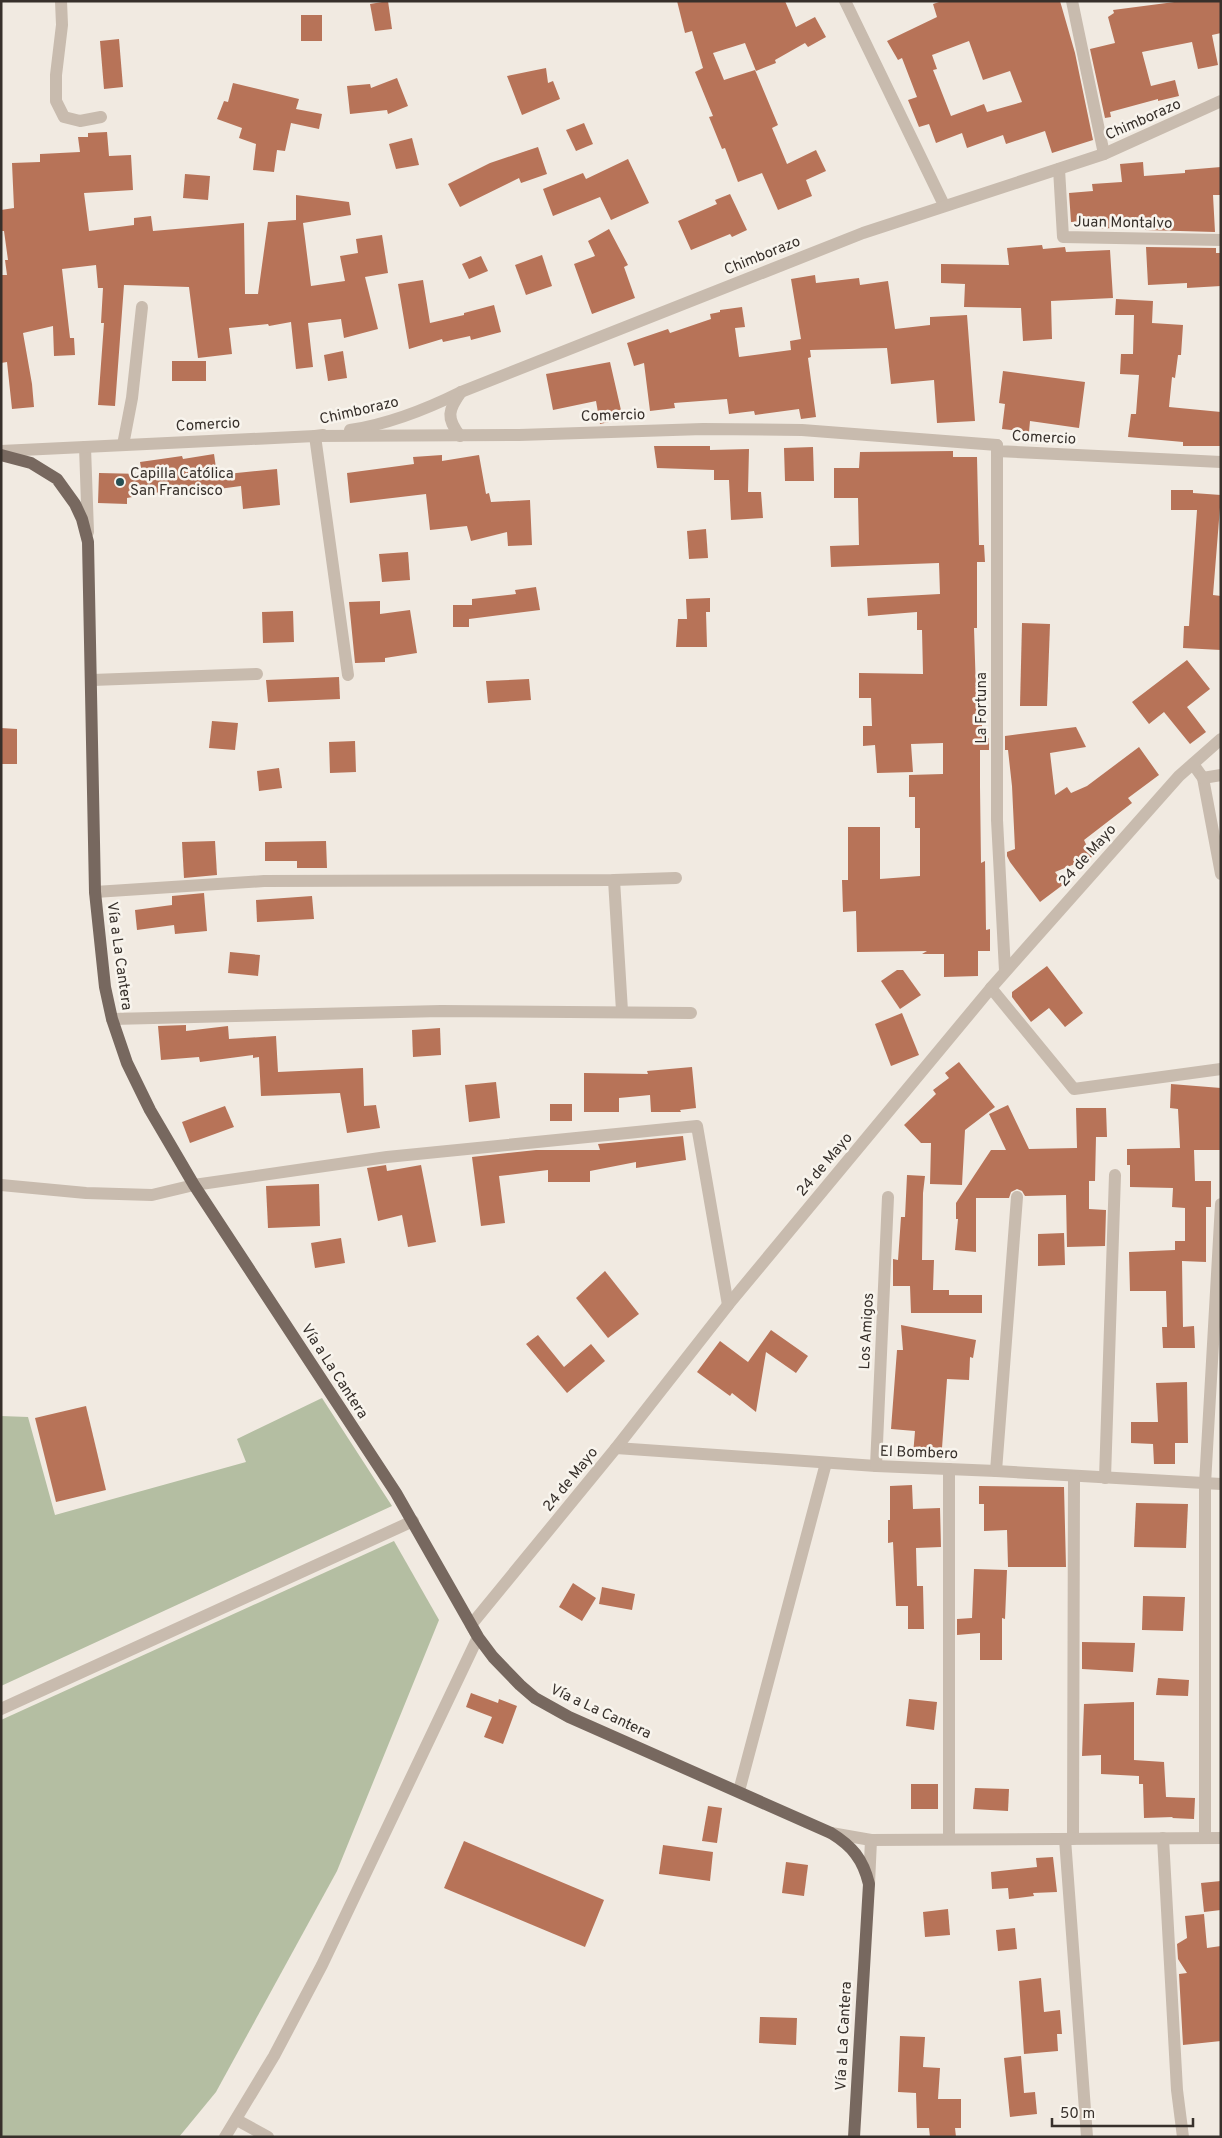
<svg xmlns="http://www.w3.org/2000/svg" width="1222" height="2138" font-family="Overpass,sans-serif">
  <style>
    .green { fill: #b4bea2 }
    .building { fill: #b77358; fill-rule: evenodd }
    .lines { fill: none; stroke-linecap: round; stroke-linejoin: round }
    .minor { stroke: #c8bbae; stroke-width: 12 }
    .major { stroke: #77685f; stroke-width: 12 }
    .poi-dot { fill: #264f54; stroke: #f8f4ed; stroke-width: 2 }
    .labels { text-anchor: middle; stroke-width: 5; stroke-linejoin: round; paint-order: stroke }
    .street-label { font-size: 15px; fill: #37302b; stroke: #f8f4ed }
    .poi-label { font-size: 15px; fill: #37302b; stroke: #f8f4ed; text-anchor: start }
  </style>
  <rect width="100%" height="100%" fill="#f1eae1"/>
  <g class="green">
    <polygon points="322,1398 392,1506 1,1686 1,1416 28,1417 55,1515 246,1462 237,1439"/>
    <polygon points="394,1541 439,1620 337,1871 216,2092 179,2137 1,2137 1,1720"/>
  </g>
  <g class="building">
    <polygon points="388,1 392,29 375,31 370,4"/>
    <polygon points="677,1 785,1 796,27 815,17 826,37 808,47 805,43 775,60 776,63 756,71 745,43 713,53 724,80 755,70 778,125 772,128 787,164 816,150 826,171 806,180 812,196 778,210 762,173 738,182 725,148 722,149 709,117 713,116 695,72 703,68 692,31 685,33"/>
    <path d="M 942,1 L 1060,1 L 1075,53 L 1093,140 L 1052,153 L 1045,131 L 1006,144 L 1003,135 L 967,148 L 962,133 L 936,143 L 929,124 L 919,127 L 908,100 L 917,97 L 902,58 L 898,60 L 887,41 L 937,17 L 933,4 ZM 969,41 L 983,80 L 1010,71 L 1022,102 L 987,112 L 984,104 L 951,116 L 933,70 L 937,69 L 932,55 Z"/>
    <polygon points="1182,1 1221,1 1221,33 1212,35 1218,65 1198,69 1192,42 1142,52 1151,86 1175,80 1179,96 1158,101 1158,99 1110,112 1111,117 1105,118 1090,49 1115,43 1108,17 1114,13 1113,10"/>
    <rect x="301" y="15" width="21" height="26"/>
    <polygon points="119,39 123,87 104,89 100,41"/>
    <polygon points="546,68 548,83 553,81 560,99 522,115 507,76"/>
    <polygon points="397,78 408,106 388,114 387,110 350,114 347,86 370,84 371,88"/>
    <polygon points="233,83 299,99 296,109 322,114 319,129 291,123 285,151 277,150 274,172 253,170 256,144 239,138 242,128 217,119 224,101 228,102"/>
    <polygon points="584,123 593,144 576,151 566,130"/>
    <polygon points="107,132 109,156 131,155 133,190 84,193 89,231 134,225 134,218 151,216 153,231 244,223 245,294 258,294 268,222 296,220 296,195 349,202 351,215 303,223 311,286 345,281 340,256 358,253 356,239 382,235 388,273 365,277 378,329 344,338 341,319 308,323 313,367 296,369 291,322 269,326 268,324 229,328 232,354 198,358 189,287 124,285 115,406 98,405 104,323 101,323 103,288 98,288 96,265 62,269 70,338 74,338 75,355 54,356 53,326 23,333 32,384 34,407 12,409 7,362 1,363 1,275 7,275 5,260 8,260 4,231 1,231 1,210 14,208 12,163 40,162 40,154 80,152 78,137 88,137 88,133"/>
    <polygon points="412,138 419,165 396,169 389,144"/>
    <polygon points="538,147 547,174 521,183 519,178 460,207 448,184 490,163"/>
    <polygon points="628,159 649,203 611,220 600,197 553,216 543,189 583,173 586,179"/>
    <polygon points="1143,162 1144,176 1185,173 1185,170 1221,167 1221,195 1213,195 1215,232 1145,230 1145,226 1096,229 1095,221 1071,222 1069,193 1093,191 1092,184 1122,182 1120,164"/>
    <polygon points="185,174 210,176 208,200 183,198"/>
    <polygon points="730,194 747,230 732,237 730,234 691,250 678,221 717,204 715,200"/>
    <polygon points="609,229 628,265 624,267 635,298 592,314 574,264 595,256 588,241"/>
    <polygon points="1042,245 1043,249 1065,247 1066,252 1110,250 1113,298 1051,301 1052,339 1023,341 1021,308 964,307 965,284 941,283 941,264 1009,265 1007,248"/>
    <polygon points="1146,247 1216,248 1216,253 1221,253 1221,286 1187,288 1187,283 1148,285"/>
    <polygon points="542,255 552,286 526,295 515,265"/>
    <polygon points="481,256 488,271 469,279 462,264"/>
    <polygon points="815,275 816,283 859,278 860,285 888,281 895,329 930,325 930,317 967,315 975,421 937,423 934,380 891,384 887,348 810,350 811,357 808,358 816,417 801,419 799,409 755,415 754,411 729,414 727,399 674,403 675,408 650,411 644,363 634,366 627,343 668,329 670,333 711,319 710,314 720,312 720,310 742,307 745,327 735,328 739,357 791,350 790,341 801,339 791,279"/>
    <polygon points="423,280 430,323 464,315 464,313 494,305 501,332 471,340 470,336 443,342 442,339 409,349 398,284"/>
    <polygon points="1116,299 1153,301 1152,323 1183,325 1181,355 1178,355 1175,378 1172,377 1169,407 1221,412 1221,446 1183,446 1183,442 1128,437 1131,414 1136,414 1139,375 1120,374 1121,354 1133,354 1134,315 1115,315"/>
    <polygon points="343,351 347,378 328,381 324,355"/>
    <rect x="172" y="361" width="34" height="20"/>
    <polygon points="610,362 623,419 600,424 596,401 553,410 546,374"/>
    <polygon points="1003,371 1085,382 1079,428 1030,421 1029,432 1002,429 1005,404 999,403"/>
    <polygon points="654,446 710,446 710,450 749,449 748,492 761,492 763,518 731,520 729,480 714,480 714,470 657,468"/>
    <polygon points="813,447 814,481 785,481 784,448"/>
    <polygon points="953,451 953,457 977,457 979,545 984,545 985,562 977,562 977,628 974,628 977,724 982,724 982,739 989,738 989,750 980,750 980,787 981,863 985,861 986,930 990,929 990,951 978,951 978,976 944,977 944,954 922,954 927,951 857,952 856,911 843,912 842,880 848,880 848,827 880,827 880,879 920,876 920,828 915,828 915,797 909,797 909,775 943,774 943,743 911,744 913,772 877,773 875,745 863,746 863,726 872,726 871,698 859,698 859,673 923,674 922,630 917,630 917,612 868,616 867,598 940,594 939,563 831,567 830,546 859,545 858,498 834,498 834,468 859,468 860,452"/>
    <polygon points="214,454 217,475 277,469 280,505 243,509 241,486 189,493 188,487 127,498 127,504 98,503 99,473 142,474 140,462 182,456 183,459"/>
    <polygon points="442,455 442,461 479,455 486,494 489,493 491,502 530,500 532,545 508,546 507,532 471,541 467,526 430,530 426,494 350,503 347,473 414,464 413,457"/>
    <polygon points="1171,490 1193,490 1193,493 1221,495 1213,595 1221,596 1221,650 1183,648 1184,626 1189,626 1197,510 1171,510"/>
    <polygon points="706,529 708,558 689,559 687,531"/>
    <polygon points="408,552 410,580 382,582 379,554"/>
    <polygon points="536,587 540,610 469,619 469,627 453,627 453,605 472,605 472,599 516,594 515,590"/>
    <polygon points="710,598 710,612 706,612 707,647 676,647 678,619 687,619 686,599"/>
    <polygon points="380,601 380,614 410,610 417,653 385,658 385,662 355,663 349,602"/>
    <polygon points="293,611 294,642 263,643 262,612"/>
    <polygon points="1022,623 1050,624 1047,706 1020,706"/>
    <polygon points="1187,660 1210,689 1187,707 1206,732 1190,744 1164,712 1149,724 1132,702"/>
    <polygon points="339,677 340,699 268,702 266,680"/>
    <polygon points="529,679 531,700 488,703 486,681"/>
    <polygon points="212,721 238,723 235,750 209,748"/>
    <polygon points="1076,727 1086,747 1050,753 1055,795 1067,787 1071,793 1087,786 1139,747 1159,775 1128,798 1132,803 1084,840 1092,857 1055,872 1064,884 1040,902 1010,862 1007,856 1007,852 1015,849 1012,786 1008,750 1005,750 1005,736"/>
    <polygon points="1,728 17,729 17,764 1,764"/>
    <polygon points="355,741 356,772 330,773 329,742"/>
    <polygon points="279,768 282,788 259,791 257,771"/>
    <polygon points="215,841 217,875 184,878 182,842"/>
    <polygon points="326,841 327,868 297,868 297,861 265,861 265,842"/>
    <polygon points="204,893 207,931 175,934 174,925 137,930 135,910 172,905 172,896"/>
    <polygon points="312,896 314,919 257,922 256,900"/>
    <polygon points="230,952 260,955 258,976 228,973"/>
    <polygon points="1047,966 1083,1013 1065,1027 1049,1008 1031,1022 1012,997 1012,992"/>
    <polygon points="897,970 903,970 921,995 900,1009 881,981"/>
    <polygon points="902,1013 919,1055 891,1066 875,1024"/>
    <polygon points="186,1025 186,1031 228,1026 229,1039 276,1036 278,1072 363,1068 364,1106 376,1105 380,1128 347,1133 340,1093 261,1096 259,1057 253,1058 253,1055 200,1062 199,1057 161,1060 158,1026"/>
    <polygon points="440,1028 441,1055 413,1057 412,1030"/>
    <polygon points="959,1062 995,1107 965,1130 962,1185 930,1184 931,1143 921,1143 904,1125 936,1094 933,1090 949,1078 945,1073"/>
    <polygon points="692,1067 696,1108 680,1110 681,1112 651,1112 650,1095 619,1098 619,1112 584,1112 584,1073 648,1074 647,1071"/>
    <polygon points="496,1082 500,1118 469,1122 465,1085"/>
    <polygon points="1171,1084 1221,1088 1221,1150 1194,1150 1195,1181 1211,1181 1211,1207 1206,1207 1206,1262 1182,1261 1183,1327 1194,1326 1195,1348 1163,1348 1162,1327 1167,1327 1166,1291 1130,1291 1129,1252 1175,1250 1175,1241 1185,1241 1185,1208 1172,1207 1173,1188 1130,1187 1130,1165 1127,1165 1127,1149 1180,1148 1178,1109 1170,1108"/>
    <rect x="550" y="1104" width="22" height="17"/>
    <polygon points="1008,1105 1029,1149 1077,1148 1076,1108 1106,1108 1107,1137 1096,1137 1095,1181 1089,1181 1089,1209 1106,1210 1105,1246 1067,1247 1066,1195 1025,1196 1022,1191 1017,1189 1011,1192 1009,1198 976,1198 976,1252 955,1250 958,1219 956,1219 956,1203 991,1150 1006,1150 989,1114"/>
    <polygon points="225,1106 234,1127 190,1143 182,1122"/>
    <polygon points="683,1136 686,1160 636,1168 636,1162 590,1171 590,1182 548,1182 548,1170 499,1176 505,1223 481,1226 472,1157 536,1150 600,1150 598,1144"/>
    <polygon points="386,1165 387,1171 421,1165 436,1242 408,1247 402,1215 378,1221 367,1168"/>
    <polygon points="907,1175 925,1176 923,1193 922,1260 934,1260 933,1290 949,1290 949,1295 982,1295 982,1313 911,1313 910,1286 893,1286 893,1259 898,1260 901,1217 905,1217"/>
    <polygon points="319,1184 320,1226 268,1228 266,1186"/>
    <polygon points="1064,1233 1065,1265 1038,1266 1038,1234"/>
    <polygon points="341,1238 345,1263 315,1268 311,1243"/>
    <polygon points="605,1271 639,1314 608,1338 576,1298"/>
    <polygon points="901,1325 976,1340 973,1358 970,1357 969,1380 947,1379 942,1448 929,1447 928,1456 913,1455 915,1431 891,1429 897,1350 903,1350"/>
    <polygon points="771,1330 808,1356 796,1373 766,1352 756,1412 732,1393 730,1396 697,1372 720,1341 748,1362"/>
    <polygon points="538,1335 564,1367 591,1344 605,1361 567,1393 526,1344"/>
    <polygon points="1187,1382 1188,1443 1175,1443 1175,1464 1154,1464 1153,1444 1131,1443 1131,1422 1158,1422 1156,1383"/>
    <polygon points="86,1406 106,1490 56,1502 35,1418"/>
    <polygon points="912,1485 913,1509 940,1508 941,1547 916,1548 917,1586 923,1586 924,1629 908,1629 908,1606 896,1606 893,1542 888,1543 888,1520 890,1520 890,1486"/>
    <polygon points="979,1486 1064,1487 1066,1567 1008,1567 1007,1530 984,1531 984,1504 979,1504"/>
    <polygon points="1136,1503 1188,1504 1186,1548 1134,1547"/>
    <polygon points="974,1569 1007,1570 1005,1619 1002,1618 1002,1660 980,1660 980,1633 957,1635 957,1619 972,1618"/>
    <polygon points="573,1583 596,1598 582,1621 559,1607"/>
    <polygon points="602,1587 635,1594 632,1610 599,1604"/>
    <polygon points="1143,1596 1185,1597 1183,1631 1142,1630"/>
    <polygon points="1082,1642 1135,1643 1133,1672 1082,1669"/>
    <polygon points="1158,1678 1189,1680 1188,1696 1156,1695"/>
    <polygon points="471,1693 498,1703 499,1699 517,1706 503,1744 484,1737 492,1717 466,1707"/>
    <polygon points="909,1699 937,1702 934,1730 906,1726"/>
    <polygon points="1134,1702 1134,1760 1164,1762 1166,1797 1195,1798 1194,1819 1172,1818 1173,1817 1144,1818 1143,1784 1139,1784 1139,1776 1101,1774 1101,1755 1082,1756 1084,1704"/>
    <rect x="911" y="1784" width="27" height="25"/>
    <polygon points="975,1788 1009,1789 1008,1811 973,1809"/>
    <polygon points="708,1806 722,1808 717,1843 702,1841"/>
    <polygon points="464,1841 604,1900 585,1947 444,1888"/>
    <polygon points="663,1845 713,1852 710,1881 659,1874"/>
    <polygon points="1053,1857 1057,1892 1033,1893 1034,1896 1009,1899 1008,1888 992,1889 991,1872 1037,1867 1036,1858"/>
    <polygon points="786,1862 808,1865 804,1896 782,1893"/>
    <polygon points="1221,1881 1221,1910 1204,1912 1201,1883"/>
    <polygon points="948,1909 950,1935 925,1937 923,1912"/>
    <polygon points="1204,1914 1207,1948 1221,1946 1221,2041 1183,2045 1179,1974 1187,1973 1178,1959 1177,1944 1187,1938 1185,1916"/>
    <polygon points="1015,1928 1017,1949 998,1951 996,1930"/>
    <polygon points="1041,1978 1044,2012 1060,2010 1062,2034 1057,2034 1058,2051 1024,2054 1019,1981"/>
    <polygon points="760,2017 797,2018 796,2045 759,2043"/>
    <polygon points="900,2036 925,2037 923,2067 940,2068 938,2099 961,2099 961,2128 955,2128 956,2137 930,2137 929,2128 917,2128 916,2093 898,2092"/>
    <polygon points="1021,2056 1024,2093 1035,2092 1037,2114 1010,2117 1004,2058"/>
  </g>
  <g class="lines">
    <g class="minor">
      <polyline points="61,1 62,25 56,75 56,101 64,117 80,121 101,117"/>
      <polyline points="845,1 944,205"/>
      <polyline points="1072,1 1104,154"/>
      <polyline points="1059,169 1063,237 1221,240"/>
      <path d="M 350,430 C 389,424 425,410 461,392 L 863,233 L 1104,154 L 1221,101"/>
      <polyline points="323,435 315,436 348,675"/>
      <path d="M 460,436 C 446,418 448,410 461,392"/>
      <polyline points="123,445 132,398 142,307"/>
      <polyline points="997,445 997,820 1005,971"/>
      <polyline points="85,447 88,532"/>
      <polyline points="1,451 315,436 519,435 703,429 802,430 997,445 997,451 1221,462"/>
      <polyline points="92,680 257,674"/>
      <polyline points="1193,764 1203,778 1221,874"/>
      <polyline points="1203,778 1221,775"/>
      <polyline points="614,880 622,1011"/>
      <polyline points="95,892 264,881 614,880 676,878"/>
      <polyline points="991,988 1074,1089 1221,1069"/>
      <polyline points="112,1019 441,1011 691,1013"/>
      <polyline points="1,1185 86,1193 152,1195 194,1185 387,1157 697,1126 728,1305"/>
      <polyline points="616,1448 876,1466 996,1471 1221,1484"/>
      <polyline points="876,1466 888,1197"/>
      <polyline points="996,1471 1017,1197"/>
      <polyline points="1074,1477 1073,1839 1065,1839 1087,2137"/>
      <polyline points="1105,1478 1115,1175"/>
      <polyline points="1,1709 413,1521"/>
      <polyline points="739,1791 826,1463"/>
      <polyline points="831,1833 871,1840 1221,1838"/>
      <polyline points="1163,1838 1177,2090 1183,2137"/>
      <polyline points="1205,1838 1205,1484 1221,1204"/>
      <polyline points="949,1839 949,1469"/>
      <polyline points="869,1884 871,1840"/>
      <polyline points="237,2120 268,2137"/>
      <polyline points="225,2137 274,2056 322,1965 478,1637 471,1625 616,1448 728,1305 991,988 1179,776 1221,739"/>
    </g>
    <path class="major" d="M 1,455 L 31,463 L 57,479 L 75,504 L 82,519 L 88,542 L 95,892 L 105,987 L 112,1019 L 127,1063 L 150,1110 L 194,1185 L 396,1493 L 478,1637 L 493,1657 L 520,1685 L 535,1698 L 569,1717 L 831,1833 C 852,1846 863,1859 869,1884 L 854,2137"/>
  </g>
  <circle class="poi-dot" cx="120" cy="482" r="5"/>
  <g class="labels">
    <g class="street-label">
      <text transform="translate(1143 119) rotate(-24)" y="5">Chimborazo</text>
      <text transform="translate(1123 222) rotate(1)" y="5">Juan Montalvo</text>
      <text transform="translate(762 255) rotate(-22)" y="5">Chimborazo</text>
      <text transform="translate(359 410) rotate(-13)" y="5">Chimborazo</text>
      <text transform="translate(613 415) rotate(-2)" y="5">Comercio</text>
      <text transform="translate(208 424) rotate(-3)" y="5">Comercio</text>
      <text transform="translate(1044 437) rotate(3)" y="5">Comercio</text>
      <text transform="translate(981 708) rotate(-90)" y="5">La Fortuna</text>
      <text transform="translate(1087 855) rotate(-48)" y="5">24 de Mayo</text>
      <text transform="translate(120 956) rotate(82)" y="5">Vía a La Cantera</text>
      <text transform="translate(824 1164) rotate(-50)" y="5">24 de Mayo</text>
      <text transform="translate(866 1331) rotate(-87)" y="5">Los Amigos</text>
      <text transform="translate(335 1371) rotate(57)" y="5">Vía a La Cantera</text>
      <text transform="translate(919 1452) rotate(2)" y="5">El Bombero</text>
      <text transform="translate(570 1479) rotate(-51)" y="5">24 de Mayo</text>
      <text transform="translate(601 1711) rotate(25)" y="5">Vía a La Cantera</text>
      <text transform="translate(843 2036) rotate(-87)" y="5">Vía a La Cantera</text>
    </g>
    <g class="poi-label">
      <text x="130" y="478">Capilla Católica<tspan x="130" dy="17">San Francisco</tspan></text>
    </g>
  </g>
  <rect width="1222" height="2138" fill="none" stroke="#37302b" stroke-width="5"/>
  <path d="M1052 2118v8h141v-8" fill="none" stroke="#37302b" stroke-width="2.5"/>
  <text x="1060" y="2118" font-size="15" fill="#37302b" stroke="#f8f4ed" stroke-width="4" paint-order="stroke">50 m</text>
</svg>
